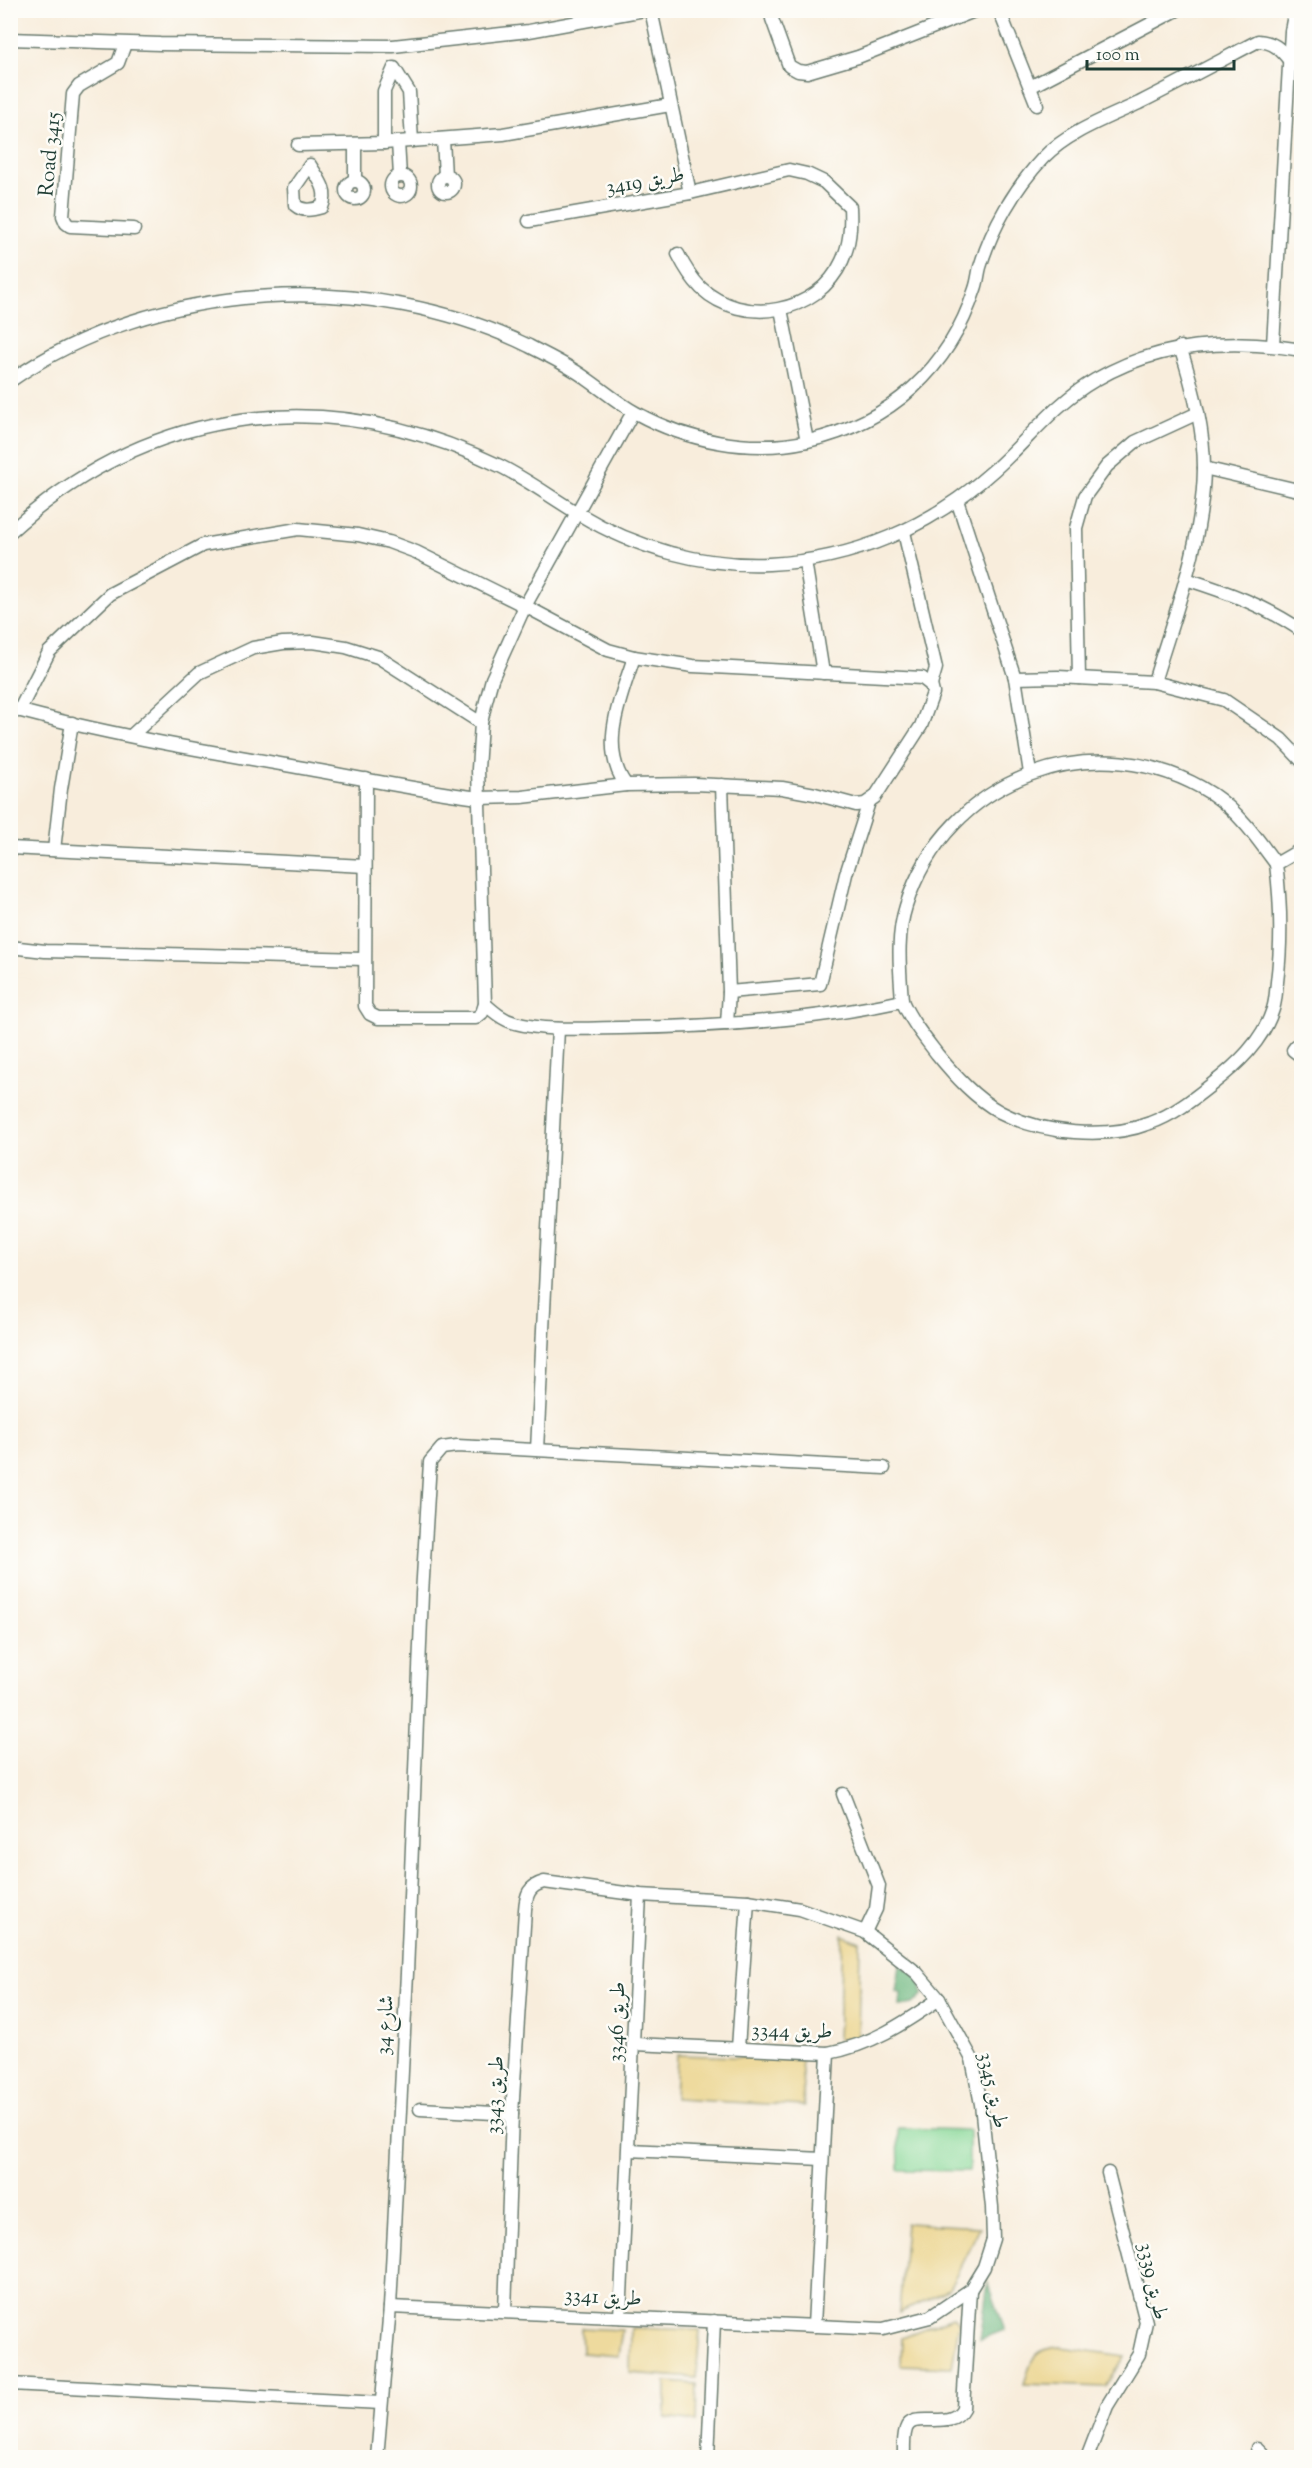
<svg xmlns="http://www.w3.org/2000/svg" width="1312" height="2468" font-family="'Sorts Mill Goudy',Amiri,serif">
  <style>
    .green { fill: #88d898; stroke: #548a66; stroke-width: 1.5 }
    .forest { fill: #6eb880; stroke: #467a5a; stroke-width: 1.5 }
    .sand { fill: #eeda9e; stroke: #868c69; stroke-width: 1.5 }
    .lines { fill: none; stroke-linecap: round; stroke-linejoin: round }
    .minor-casing { stroke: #6b7b6f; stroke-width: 15 }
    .minor { stroke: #fff; stroke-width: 12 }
    .labels { text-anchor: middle; stroke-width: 5; stroke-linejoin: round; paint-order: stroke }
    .street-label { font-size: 21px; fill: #1f3d34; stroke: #fdfcf7 }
  </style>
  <rect width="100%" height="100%" fill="#fdfcf7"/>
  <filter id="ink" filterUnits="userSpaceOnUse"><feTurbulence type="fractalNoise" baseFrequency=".0167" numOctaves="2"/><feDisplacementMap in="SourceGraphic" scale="12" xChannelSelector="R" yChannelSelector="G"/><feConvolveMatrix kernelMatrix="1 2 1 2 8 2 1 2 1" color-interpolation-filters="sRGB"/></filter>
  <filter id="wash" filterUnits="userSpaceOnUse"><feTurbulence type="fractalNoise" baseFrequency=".008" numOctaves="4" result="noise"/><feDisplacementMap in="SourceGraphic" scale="24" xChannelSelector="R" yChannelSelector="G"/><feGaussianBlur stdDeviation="1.35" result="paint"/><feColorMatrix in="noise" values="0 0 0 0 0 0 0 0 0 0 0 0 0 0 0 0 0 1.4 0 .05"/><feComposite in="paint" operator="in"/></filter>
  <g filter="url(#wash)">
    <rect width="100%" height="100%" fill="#f8eddc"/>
    <polygon class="green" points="898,2128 969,2130 969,2171 899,2170"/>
    <g class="forest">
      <polygon points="900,1965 918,1975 923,1994 913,2004 900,2006 901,1993 896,1992"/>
      <polygon points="988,2282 1005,2330 980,2339"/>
    </g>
    <g class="sand">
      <polygon points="842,1935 860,1942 858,2038 838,2040"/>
      <polygon points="677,2055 801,2059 804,2106 675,2099"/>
      <polygon points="906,2223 980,2227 949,2289 899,2313"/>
      <polygon points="953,2317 959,2323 952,2367 901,2365 902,2337"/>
      <polygon points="581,2328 622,2330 618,2356 582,2353"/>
      <polygon points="631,2328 700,2330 696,2378 630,2373"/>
      <path d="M 1061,2347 L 1125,2356 L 1106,2387 L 1024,2384 C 1032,2360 1032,2348 1061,2347 Z"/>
      <polygon points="666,2382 697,2384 696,2422 666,2418"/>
    </g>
  </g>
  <g filter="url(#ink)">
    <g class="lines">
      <g class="minor-casing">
        <g id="minor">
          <polyline points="651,10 690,193"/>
          <polyline points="999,10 1037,105"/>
          <polyline points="772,19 789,66 798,71 807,72 858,57 977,10"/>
          <polyline points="10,39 160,44 393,46 529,31 644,10"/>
          <polyline points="125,44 118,63 79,86 73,94 63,216 66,223 70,226 134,229"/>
          <polyline points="1030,87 1177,10"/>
          <polyline points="443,139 445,176"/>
          <polyline points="398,142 400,176"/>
          <polyline points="384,143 384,91 394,68 409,92 412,141"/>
          <polyline points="298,145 384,143 503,134 670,105"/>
          <path d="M 310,165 C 319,180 329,190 322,207 C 312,210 303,212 295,205 L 294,188 Z"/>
          <circle cx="446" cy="184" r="8"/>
          <circle cx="401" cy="186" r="10"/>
          <circle cx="355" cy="190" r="9"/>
          <polyline points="355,181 355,144"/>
          <path d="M 529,221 L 690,193 L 789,170 L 807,174 L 824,182 L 850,207 C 851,227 850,244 842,261 C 818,314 743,327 701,288 C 691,278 684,266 678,254"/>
          <polyline points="781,309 807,441"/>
          <polyline points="1273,345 1291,31 1294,15 1298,10"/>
          <path d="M 10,381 C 156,279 371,269 529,346 C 548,356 570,366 587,379 C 603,390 619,404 636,413 C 687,441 750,454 808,441 C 891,422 949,369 975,289 C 978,281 978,274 980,267 C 992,227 1015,188 1043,158 C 1068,132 1107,118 1139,103 C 1179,83 1218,62 1258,41 C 1273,42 1280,48 1289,60"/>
          <polyline points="1204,468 1302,491"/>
          <polyline points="957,500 1015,678 1030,773"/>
          <path d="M 10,532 C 152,403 329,383 500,466 C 528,480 552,498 579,514 C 635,548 703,567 769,564 C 854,560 931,527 994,470 C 1028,440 1055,403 1095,380 C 1159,342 1230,338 1302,350"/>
          <polyline points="904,532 936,668 931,685"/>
          <polyline points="805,561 823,673"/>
          <path d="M 1186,579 C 1227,592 1266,606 1302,631"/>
          <polyline points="1015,678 1058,677 1154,682 1224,700 1281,739 1302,761"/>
          <polyline points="1079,678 1076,528 1085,496 1107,466 1135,442 1198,413"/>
          <path d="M 1154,682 C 1175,612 1203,542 1204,468 C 1204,427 1193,386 1180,347"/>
          <path d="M 10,708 C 101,733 194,749 286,765 C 351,776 414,790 479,798 L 522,797 L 626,785 L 694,784 L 782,788 L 815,794 L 856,805 L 865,804 L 875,797 L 921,726 L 933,693 L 931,685 L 922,678 L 693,666 L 634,657 L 608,650 L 525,606 L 416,552 L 389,542 L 358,535 L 298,529 L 203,545 L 110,594 L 49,652 L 19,711"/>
          <polyline points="131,736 199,673 253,648 283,643 313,642 346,647 378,657 481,723"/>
          <polyline points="366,779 365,1006 370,1014 378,1018 476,1018 482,1013 485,1004 478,769 481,723 486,701 492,679 525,606 633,412"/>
          <path d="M 626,785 C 598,747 621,698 634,657"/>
          <polyline points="722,785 729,992 727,1024"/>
          <polyline points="10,848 365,866"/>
          <polyline points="54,850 61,789 72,723"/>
          <polyline points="10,947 45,951 364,959"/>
          <polyline points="729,992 820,984 846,874 869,802"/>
          <path d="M 902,1001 C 900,970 896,937 906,906 C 946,777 1097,721 1212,794 C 1239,812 1257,838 1276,864"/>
          <path d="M 485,1004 C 494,1012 503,1020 515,1023 C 549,1032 586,1028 620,1028 C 714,1027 810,1021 902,1001 C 911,1021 924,1037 937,1054 C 955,1076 975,1098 1000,1112 C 1042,1134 1106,1140 1150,1123 C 1173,1115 1192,1100 1211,1085 C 1237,1065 1263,1041 1273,1009 C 1276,1000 1276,990 1277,982 C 1282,942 1281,903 1276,864 L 1302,849"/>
          <polyline points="1302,1048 1296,1046 1293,1050 1302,1057"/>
          <polyline points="537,1450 558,1029"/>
          <polyline points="843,1794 879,1886 876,1909 865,1932"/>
          <path d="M 634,2044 L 828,2053 C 871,2045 903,2024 939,1999"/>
          <polyline points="738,2048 748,1901"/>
          <polyline points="420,2109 512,2114"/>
          <polyline points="629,2150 822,2159"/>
          <path d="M 390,2307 L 883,2329 L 930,2317 L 970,2290 L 984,2267 L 993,2239 L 992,2207 L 981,2104 L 972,2059 L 939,1999 L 917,1973 L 865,1932 L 800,1909 L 748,1901 L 640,1895 L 544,1882 C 529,1886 526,1894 525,1910 L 512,2114 L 505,2311"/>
          <polyline points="620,2317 640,1895"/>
          <polyline points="814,2326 828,2053"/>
          <polyline points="10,2384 381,2403"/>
          <polyline points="1257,2448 1267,2458"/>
          <polyline points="377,2458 390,2307 407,1973 422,1594 430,1462 442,1448 457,1446 884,1468"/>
          <polyline points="708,2458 714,2321"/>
          <path d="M 904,2458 C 904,2449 903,2438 906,2429 C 912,2409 951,2432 963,2408 L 970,2290"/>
          <polyline points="1087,2458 1107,2406 1139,2354 1146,2322 1108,2173"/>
        </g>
      </g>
      <use href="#minor" class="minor"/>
    </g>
  </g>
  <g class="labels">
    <g class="street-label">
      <text transform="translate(49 154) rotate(-85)" y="7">Road 3415</text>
      <text transform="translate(645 180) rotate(-10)" y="7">طريق 3419</text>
      <text transform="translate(616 2022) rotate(-88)" y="7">طريق 3346</text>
      <text transform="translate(384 2025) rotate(-86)" y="7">شارع 34</text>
      <text transform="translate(792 2030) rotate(1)" y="7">طريق 3344</text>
      <text transform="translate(994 2090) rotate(78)" y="7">طريق 3345</text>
      <text transform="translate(494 2095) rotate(-87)" y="7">طريق 3343</text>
      <text transform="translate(1154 2281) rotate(78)" y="7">طريق 3339</text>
      <text transform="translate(603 2296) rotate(3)" y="7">طريق 3341</text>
    </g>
  </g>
  <rect width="1312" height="2468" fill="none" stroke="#fdfcf7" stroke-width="36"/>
  <path d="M1087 60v9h147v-9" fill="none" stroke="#1f3d34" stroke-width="3"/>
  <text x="1096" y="60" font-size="18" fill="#1f3d34" stroke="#fdfcf7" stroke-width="4.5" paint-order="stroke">100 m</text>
</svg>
